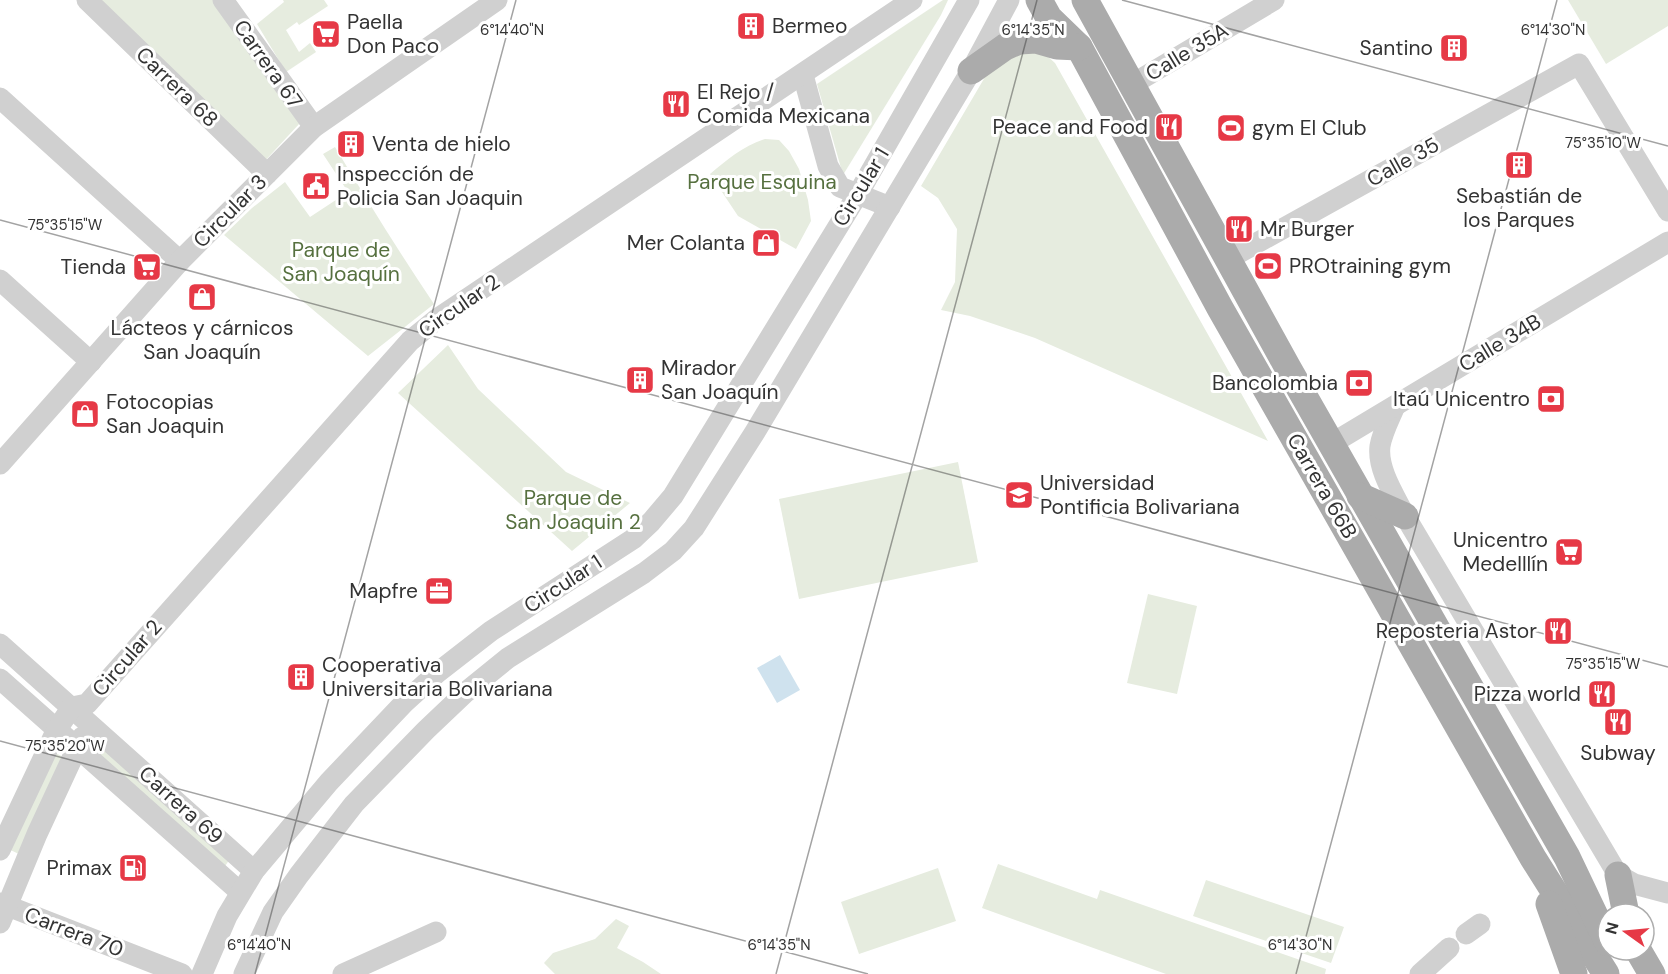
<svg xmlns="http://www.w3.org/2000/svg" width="1668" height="974" font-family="'DM Sans',sans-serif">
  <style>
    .green { fill: #e6ecdf }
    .water { fill: #cfe2ee }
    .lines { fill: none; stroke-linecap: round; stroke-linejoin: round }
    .minor { stroke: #d0d0d0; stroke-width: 21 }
    .major { stroke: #ababab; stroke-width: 27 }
    .ticks { fill: none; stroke: #333; stroke-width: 1.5; stroke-opacity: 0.45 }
    .labels { text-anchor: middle; stroke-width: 6; stroke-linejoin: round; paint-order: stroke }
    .poi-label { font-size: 21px; fill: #333; stroke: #fff; text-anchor: start }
    .street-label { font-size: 21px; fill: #333; stroke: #fff }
    .park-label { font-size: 21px; fill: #56703f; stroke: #fff }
    .ticks-label { font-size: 15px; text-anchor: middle; fill: #333; stroke: #fff; stroke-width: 6; stroke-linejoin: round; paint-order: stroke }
  </style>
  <rect width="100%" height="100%" fill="#fff"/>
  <g class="green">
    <polygon points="98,0 214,0 300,123 263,163"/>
    <polygon points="283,0 324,0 328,6 299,25 297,22 286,30 299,52 310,43 316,52 286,72 257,24 284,2"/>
    <polygon points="943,0 948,0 941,15 843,175 817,84"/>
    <polygon points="1568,0 1668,0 1668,26 1606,64"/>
    <polygon points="1022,52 1045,54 1055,63 1268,441 1035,338 970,316 941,310 955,282 957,229 938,198 921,186 985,77 994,66"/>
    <path d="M 765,139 L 779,140 L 789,151 L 799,169 L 808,200 L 811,221 L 796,249 L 738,216 L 710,174 C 727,160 743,146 765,139 Z"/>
    <path d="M 335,147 C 367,200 399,252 434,304 L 368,356 L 224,235 L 252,208 L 285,182 L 310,217 L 348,192 L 323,154 Z"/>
    <polygon points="448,345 478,389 566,472 630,503 572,551 398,393"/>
    <polygon points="958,462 978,562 799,599 779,499"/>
    <polygon points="1148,594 1197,606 1177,694 1127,683"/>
    <polygon points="92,739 230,859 223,869 88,746"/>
    <polygon points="53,752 66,758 19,854 6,848"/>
    <polygon points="998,864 1097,899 1100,890 1326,969 1325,974 1166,974 982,908"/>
    <polygon points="938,868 956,921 859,954 841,902"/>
    <polygon points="1206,880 1344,927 1331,963 1193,916"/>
    <polygon points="616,919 629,926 617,948 643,962 661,974 555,974 544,963 553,953 595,939"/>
  </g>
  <polygon class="water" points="780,655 800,690 777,703 757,668"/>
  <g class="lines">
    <g class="minor">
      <polyline points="87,0 267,174"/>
      <polyline points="223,0 314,127"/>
      <polyline points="803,75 828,166 840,187 890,207"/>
      <polyline points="1131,85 1274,0"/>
      <polyline points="0,98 180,261"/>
      <polyline points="1228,259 1579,64 1668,211"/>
      <polyline points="0,280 91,362"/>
      <path d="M 1395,406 C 1390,418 1382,433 1380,446 C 1377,469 1395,496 1405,516 L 1618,875 L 1634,884 L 1668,893"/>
      <polyline points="1331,444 1668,242"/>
      <polyline points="0,464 180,261 314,127 497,0"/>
      <polyline points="0,644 254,871"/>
      <polyline points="0,679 240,892"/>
      <polyline points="0,850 57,729 72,707 87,704 410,341 437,319 912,0"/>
      <polyline points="0,903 182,974"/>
      <polyline points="0,923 37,834 82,737"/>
      <polyline points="1466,934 1480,924"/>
      <polyline points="202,974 227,916 254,871 329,782 404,703 437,673 491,631 633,539 651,522 673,496 858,194 969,0"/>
      <polyline points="244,974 273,912 299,875 354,804 426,730 466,692 508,658 644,573 673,551 694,528 755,432 971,71 1009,0"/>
      <polyline points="343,974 436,932"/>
      <polyline points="1420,974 1449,948"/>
    </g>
    <g class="major">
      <polyline points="1039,0 1049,18 1079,47 1220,308 1496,793 1533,858 1606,974"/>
      <polyline points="1085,0 1288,368 1567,857 1608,943"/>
      <polyline points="971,71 1005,47 1019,41 1036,40 1057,46 1079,47"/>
      <polyline points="1360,496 1405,516"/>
      <polyline points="1618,875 1626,914"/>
      <polyline points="1549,904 1574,974"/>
      <polyline points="1638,950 1652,974"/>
    </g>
  </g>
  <path class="ticks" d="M 1122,0 L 1668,146M 0,220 L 1668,667M 0,741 L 868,974M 255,974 L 516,0M 776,974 L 1037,0M 1296,974 L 1557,0"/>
  <defs>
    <g id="building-square" transform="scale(1.5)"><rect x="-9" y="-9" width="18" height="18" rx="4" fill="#e63946" stroke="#fff"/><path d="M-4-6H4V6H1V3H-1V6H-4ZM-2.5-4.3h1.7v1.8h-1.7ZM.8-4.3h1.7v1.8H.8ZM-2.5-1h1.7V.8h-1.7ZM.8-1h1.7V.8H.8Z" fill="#fff"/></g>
    <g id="supermarket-square" transform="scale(1.5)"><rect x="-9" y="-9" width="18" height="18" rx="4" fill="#e63946" stroke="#fff"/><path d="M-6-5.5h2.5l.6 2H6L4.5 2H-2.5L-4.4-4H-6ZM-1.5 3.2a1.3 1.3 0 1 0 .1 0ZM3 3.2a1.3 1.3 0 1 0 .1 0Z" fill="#fff"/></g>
    <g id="restaurant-square" transform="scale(1.5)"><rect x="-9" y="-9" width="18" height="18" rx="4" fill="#e63946" stroke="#fff"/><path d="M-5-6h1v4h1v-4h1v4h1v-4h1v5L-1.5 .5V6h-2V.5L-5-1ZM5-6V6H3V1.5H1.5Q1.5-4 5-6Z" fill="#fff"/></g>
    <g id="stadium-square" transform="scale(1.5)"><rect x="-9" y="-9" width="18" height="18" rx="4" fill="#e63946" stroke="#fff"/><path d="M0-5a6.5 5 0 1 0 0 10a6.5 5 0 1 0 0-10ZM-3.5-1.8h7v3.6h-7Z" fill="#fff"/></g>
    <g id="civic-square" transform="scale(1.5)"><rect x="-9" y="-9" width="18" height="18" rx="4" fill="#e63946" stroke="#fff"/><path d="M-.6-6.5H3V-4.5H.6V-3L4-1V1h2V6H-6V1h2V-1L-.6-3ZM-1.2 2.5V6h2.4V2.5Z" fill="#fff"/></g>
    <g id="shop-square" transform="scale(1.5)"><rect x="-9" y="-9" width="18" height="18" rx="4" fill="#e63946" stroke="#fff"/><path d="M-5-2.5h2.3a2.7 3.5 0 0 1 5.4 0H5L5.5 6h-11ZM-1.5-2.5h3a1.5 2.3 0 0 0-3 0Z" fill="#fff"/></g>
    <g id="bank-square" transform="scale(1.5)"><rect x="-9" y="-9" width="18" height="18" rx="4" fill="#e63946" stroke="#fff"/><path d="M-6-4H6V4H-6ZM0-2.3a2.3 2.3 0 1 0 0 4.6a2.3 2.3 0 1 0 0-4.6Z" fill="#fff"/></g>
    <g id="university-square" transform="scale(1.5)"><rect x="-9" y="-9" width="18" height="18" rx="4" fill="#e63946" stroke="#fff"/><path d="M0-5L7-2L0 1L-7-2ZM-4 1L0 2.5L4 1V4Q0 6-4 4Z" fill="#fff"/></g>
    <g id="office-square" transform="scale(1.5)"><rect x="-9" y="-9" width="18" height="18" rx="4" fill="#e63946" stroke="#fff"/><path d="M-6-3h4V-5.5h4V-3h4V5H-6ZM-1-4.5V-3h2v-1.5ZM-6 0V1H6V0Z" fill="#fff"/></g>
    <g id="fuel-square" transform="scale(1.5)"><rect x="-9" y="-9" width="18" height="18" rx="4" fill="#e63946" stroke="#fff"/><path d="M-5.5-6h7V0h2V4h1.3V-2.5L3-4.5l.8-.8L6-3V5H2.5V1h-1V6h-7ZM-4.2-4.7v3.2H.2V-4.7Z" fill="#fff"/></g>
  </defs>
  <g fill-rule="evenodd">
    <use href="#building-square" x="751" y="26"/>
    <use href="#supermarket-square" x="326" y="34"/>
    <use href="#building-square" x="1454" y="48"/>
    <use href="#restaurant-square" x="676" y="104"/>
    <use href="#restaurant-square" x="1169" y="127"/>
    <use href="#stadium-square" x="1231" y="128"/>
    <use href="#building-square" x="351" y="144"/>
    <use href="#building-square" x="1519" y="165"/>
    <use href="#civic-square" x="316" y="186"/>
    <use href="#restaurant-square" x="1239" y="229"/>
    <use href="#shop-square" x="766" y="243"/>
    <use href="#stadium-square" x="1268" y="266"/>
    <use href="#supermarket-square" x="147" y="267"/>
    <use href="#shop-square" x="202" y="297"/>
    <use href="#building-square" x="640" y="380"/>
    <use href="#bank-square" x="1359" y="383"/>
    <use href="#bank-square" x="1551" y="399"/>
    <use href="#shop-square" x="85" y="414"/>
    <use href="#university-square" x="1019" y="495"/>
    <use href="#supermarket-square" x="1569" y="552"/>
    <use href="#office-square" x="439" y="591"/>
    <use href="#restaurant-square" x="1558" y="631"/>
    <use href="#building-square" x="301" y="677"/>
    <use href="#restaurant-square" x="1602" y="694"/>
    <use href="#restaurant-square" x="1618" y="722"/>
    <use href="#fuel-square" x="133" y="868"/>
  </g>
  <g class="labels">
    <g class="poi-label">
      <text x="347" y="29">Paella<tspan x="347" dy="24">Don Paco</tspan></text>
      <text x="772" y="33">Bermeo</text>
      <text x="1433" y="55" text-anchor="end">Santino</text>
      <text x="697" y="99">El Rejo /<tspan x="697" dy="24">Comida Mexicana</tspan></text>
      <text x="1148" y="134" text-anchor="end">Peace and Food</text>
      <text x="1252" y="135">gym El Club</text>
      <text x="372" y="151">Venta de hielo</text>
      <text x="337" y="181">Inspección de<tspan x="337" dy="24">Policia San Joaquin</tspan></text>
      <text x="1519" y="203" text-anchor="middle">Sebastián de<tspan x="1519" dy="24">los Parques</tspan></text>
      <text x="1260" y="236">Mr Burger</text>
      <text x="745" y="250" text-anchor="end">Mer Colanta</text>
      <text x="1289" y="273">PROtraining gym</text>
      <text x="126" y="274" text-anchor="end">Tienda</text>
      <text x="202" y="335" text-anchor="middle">Lácteos y cárnicos<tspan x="202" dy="24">San Joaquín</tspan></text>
      <text x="661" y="375">Mirador<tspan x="661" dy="24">San Joaquín</tspan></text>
      <text x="1338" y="390" text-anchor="end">Bancolombia</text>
      <text x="1530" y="406" text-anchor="end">Itaú Unicentro</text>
      <text x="106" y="409">Fotocopias<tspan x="106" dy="24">San Joaquin</tspan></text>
      <text x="1040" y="490">Universidad<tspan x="1040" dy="24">Pontificia Bolivariana</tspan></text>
      <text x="1548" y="547" text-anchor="end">Unicentro<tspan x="1548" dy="24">Medelllín</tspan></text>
      <text x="418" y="598" text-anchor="end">Mapfre</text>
      <text x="1537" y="638" text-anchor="end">Reposteria Astor</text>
      <text x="322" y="672">Cooperativa<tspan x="322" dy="24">Universitaria Bolivariana</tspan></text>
      <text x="1581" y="701" text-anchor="end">Pizza world</text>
      <text x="1618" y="760" text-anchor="middle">Subway</text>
      <text x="112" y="875" text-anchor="end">Primax</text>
    </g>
    <g class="street-label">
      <text transform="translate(1187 52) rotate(-31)" y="7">Calle 35A</text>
      <text transform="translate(268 64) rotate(55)" y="7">Carrera 67</text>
      <text transform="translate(177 87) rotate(44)" y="7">Carrera 68</text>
      <text transform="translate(1403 162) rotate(-29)" y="7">Calle 35</text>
      <text transform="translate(861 187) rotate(-59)" y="7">Circular 1</text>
      <text transform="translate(230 211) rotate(-45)" y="7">Circular 3</text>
      <text transform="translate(459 306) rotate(-35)" y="7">Circular 2</text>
      <text transform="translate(1500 343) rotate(-31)" y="7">Calle 34B</text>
      <text transform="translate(1322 486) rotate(60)" y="7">Carrera 66B</text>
      <text transform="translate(563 584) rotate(-33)" y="7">Circular 1</text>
      <text transform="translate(127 658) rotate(-49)" y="7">Circular 2</text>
      <text transform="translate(181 805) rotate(42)" y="7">Carrera 69</text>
      <text transform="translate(74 932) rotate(21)" y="7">Carrera 70</text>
    </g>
    <g class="park-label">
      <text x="762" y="189">Parque Esquina</text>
      <text x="341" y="257">Parque de<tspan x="341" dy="24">San Joaquín</tspan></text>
      <text x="573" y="505">Parque de<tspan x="573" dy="24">San Joaquin 2</tspan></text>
    </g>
  </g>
  <g class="ticks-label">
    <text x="512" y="35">6°14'40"N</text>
    <text x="1033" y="35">6°14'35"N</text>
    <text x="1553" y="35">6°14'30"N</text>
    <text x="1603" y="148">75°35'10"W</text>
    <text x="65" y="230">75°35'15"W</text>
    <text x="1603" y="669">75°35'15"W</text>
    <text x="65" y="751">75°35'20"W</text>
    <text x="259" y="950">6°14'40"N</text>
    <text x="779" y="950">6°14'35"N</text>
    <text x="1300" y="950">6°14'30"N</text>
  </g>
  <g transform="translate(1626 932) rotate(285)"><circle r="28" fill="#ffffff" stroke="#adadad" stroke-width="1.5"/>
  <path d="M0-4.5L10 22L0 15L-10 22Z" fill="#e63946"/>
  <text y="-9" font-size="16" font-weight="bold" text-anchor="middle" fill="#333333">N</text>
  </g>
</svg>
